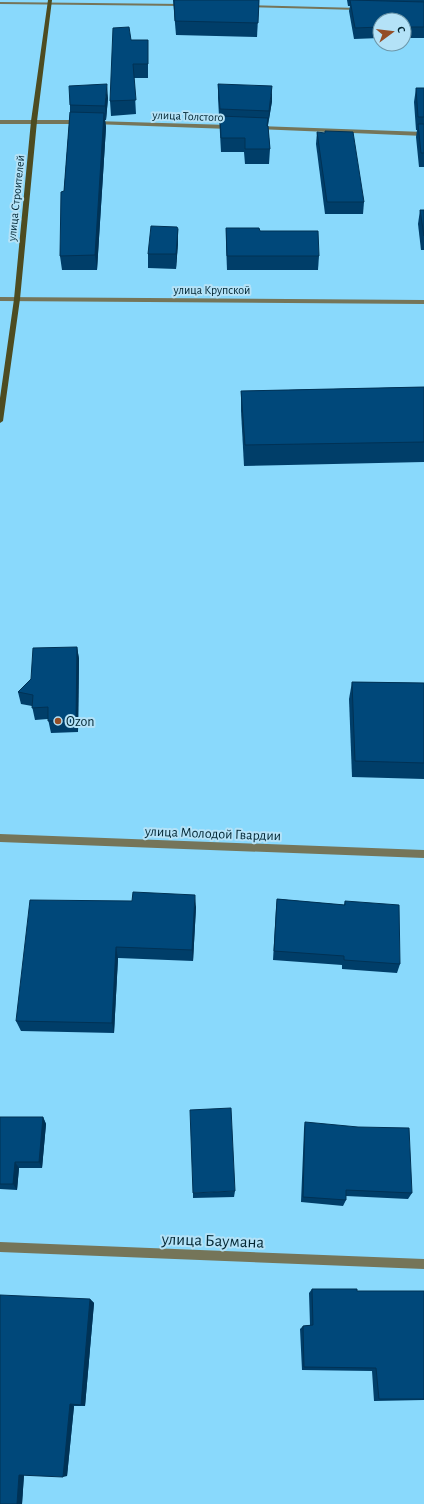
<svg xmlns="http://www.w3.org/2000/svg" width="424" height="1504" font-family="'Alegreya Sans',sans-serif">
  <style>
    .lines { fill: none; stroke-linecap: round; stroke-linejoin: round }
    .street { fill: #757559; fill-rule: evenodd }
    .secondary { fill: #4d4c21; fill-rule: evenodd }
    .wall { fill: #003e69 }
    .shaded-wall { fill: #003255 }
    .building { fill: #00487a; stroke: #003255 }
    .poi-dot { fill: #944e27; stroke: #b4e2f7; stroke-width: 1.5 }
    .labels { text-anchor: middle; stroke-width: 4; stroke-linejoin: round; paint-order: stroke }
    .far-street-label { font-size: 12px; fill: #022633; stroke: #b4e2f7 }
    .poi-label { font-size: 14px; fill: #022633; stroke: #b4e2f7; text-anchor: start }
    .street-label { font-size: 14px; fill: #022633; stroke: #b4e2f7 }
    .near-street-label { font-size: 17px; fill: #022633; stroke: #b4e2f7 }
  </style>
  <rect width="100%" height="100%" fill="#89d9fc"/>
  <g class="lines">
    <g class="street">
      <polygon points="0,2 183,4 185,5 183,6 0,4"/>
      <polygon points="247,5 359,8 361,9 359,10 249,7 247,6"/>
      <polygon points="0,120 79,120 82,122 79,124 0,124"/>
      <polygon points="95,121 229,125 232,127 229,129 93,124 93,122"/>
      <polygon points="259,126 424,132 424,136 257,129 257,127"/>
      <polygon points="0,297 424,300 424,304 0,301"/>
      <polygon points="0,834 424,850 424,858 0,842"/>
      <polygon points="0,1242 424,1259 424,1269 0,1252"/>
    </g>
    <polygon class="secondary" points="48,0 52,0 37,121 20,299 3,421 0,423 0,398 14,299 31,121"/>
  </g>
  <g class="wall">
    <polygon points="173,0 259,0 257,37 176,35"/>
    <polygon points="347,0 424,0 424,38 404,38 404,20 380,20 380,38 354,39 349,11 350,6 348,6"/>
    <polygon points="131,40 148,54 148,78 134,78 136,114 111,116 110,101"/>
    <polygon points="218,84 272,101 268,125 270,149 269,164 245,164 244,152 221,152 218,98"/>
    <polygon points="416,88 424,88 424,167 419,167 416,137 417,130 416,130 414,102"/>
    <polygon points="108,98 106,120 105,120 106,127 97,270 62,270 60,256 64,191 70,112 70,105"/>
    <polygon points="317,132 364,202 363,214 325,214 316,144"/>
    <polygon points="420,210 424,210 424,250 421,250 418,224"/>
    <polygon points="226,228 260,231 319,256 318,270 227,270 226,243"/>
    <polygon points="178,229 178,243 176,269 148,268 148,254"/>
    <polygon points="424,387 424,462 244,466 241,411 241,391"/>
    <polygon points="77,647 79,659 78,732 51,733 48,719 35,720 32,706 21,704 18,692"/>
    <polygon points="352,682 424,683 424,779 352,777 349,699"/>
    <polygon points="277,899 344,905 345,901 400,964 397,973 342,969 342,965 273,960 276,909"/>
    <polygon points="132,901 196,907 193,961 118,958 114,1033 21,1031 16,1021"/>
    <polygon points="0,1117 43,1117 46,1124 42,1168 19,1168 17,1190 0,1189"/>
    <polygon points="305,1122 412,1193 408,1199 346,1196 346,1200 343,1206 301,1202 304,1129"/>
    <polygon points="235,1191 234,1197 193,1198 193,1193"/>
    <polygon points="312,1289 357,1291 424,1291 424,1400 374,1401 372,1371 302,1370 300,1329 303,1326 310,1325 309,1293"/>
    <polygon points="90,1299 94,1303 85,1406 74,1406 67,1476 24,1475 22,1504 0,1504"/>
  </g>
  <g class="shaded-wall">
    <polygon points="107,84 108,98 106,120 105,106"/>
    <polygon points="272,86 272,101 268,125 269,111"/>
    <polygon points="104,113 106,127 97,270 95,255"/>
    <polygon points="178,229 178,243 176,269 176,254"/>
    <polygon points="77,647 79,659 78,732 76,720"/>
    <polygon points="195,895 196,907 193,961 192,950"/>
    <polygon points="116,947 118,958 114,1033 112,1023"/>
    <polygon points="43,1117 46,1124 42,1168 39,1162"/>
    <polygon points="15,1162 19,1168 17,1190 13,1184"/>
    <polygon points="90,1299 94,1303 85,1406 81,1405"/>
    <polygon points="70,1404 74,1406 67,1476 63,1477"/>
    <polygon points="24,1474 22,1504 17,1504 19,1475"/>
  </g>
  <g class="building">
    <polygon points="174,0 259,0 258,23 175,21"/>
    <polygon points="350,0 424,2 424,27 404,27 404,20 380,20 380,27 355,28"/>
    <polygon points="129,27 131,40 148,40 148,64 133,64 136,100 110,101 113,28"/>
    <polygon points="107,84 105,106 70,105 69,86"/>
    <polygon points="218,84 272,86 269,111 220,109"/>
    <polygon points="416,88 424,88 424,117 418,117"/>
    <polygon points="70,112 104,113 95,255 60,256 61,192 64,191"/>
    <polygon points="220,116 268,118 267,126 268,126 270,149 245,149 245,138 221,138"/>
    <polygon points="418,124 424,124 424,153 421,153"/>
    <polygon points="325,131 353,132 364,202 327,202 317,132 325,133"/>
    <polygon points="420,210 424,210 424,236"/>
    <polygon points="151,226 177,227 178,229 176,254 148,254"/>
    <polygon points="226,228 259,228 260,231 318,231 319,256 227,256"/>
    <polygon points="424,387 424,442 245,445 241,391"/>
    <polygon points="77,647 76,720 48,721 48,707 32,708 33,695 18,692 31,679 33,648"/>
    <polygon points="352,682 424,683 424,763 355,761"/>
    <polygon points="133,892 195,895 192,950 116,947 112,1023 16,1021 30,900 132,901"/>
    <polygon points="277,899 345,905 345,901 399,905 400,964 344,960 344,956 274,951"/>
    <polygon points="231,1108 235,1191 193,1193 190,1110"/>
    <polygon points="0,1117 43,1117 39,1162 15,1162 13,1184 0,1184"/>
    <polygon points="305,1122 358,1127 409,1128 412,1193 346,1190 346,1200 303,1197"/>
    <polygon points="312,1289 357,1289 357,1291 424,1291 424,1399 379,1399 376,1368 304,1367 303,1326 313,1325"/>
    <polygon points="0,1295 90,1299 81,1405 70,1404 63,1477 19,1475 17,1504 0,1504"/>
  </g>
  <circle class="poi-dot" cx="58" cy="721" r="4"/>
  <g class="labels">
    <g class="far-street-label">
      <text transform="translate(188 116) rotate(2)" y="4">улица Толстого</text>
      <text transform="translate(16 198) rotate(-84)" y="4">улица Строителей</text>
      <text x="212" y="294">улица Крупской</text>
    </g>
    <g class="poi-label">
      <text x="66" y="726">Ozon</text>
    </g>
    <g class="street-label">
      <text transform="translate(213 833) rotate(2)" y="5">улица Молодой Гвардии</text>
    </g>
    <g class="near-street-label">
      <text transform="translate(213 1240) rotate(2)" y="6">улица Баумана</text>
    </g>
  </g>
  <g transform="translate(392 32) rotate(75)"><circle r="19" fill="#b4e2f7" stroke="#6d97a9"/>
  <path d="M0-3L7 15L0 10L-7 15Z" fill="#944e27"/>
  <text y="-6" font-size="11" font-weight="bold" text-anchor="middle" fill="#022633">С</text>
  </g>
</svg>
